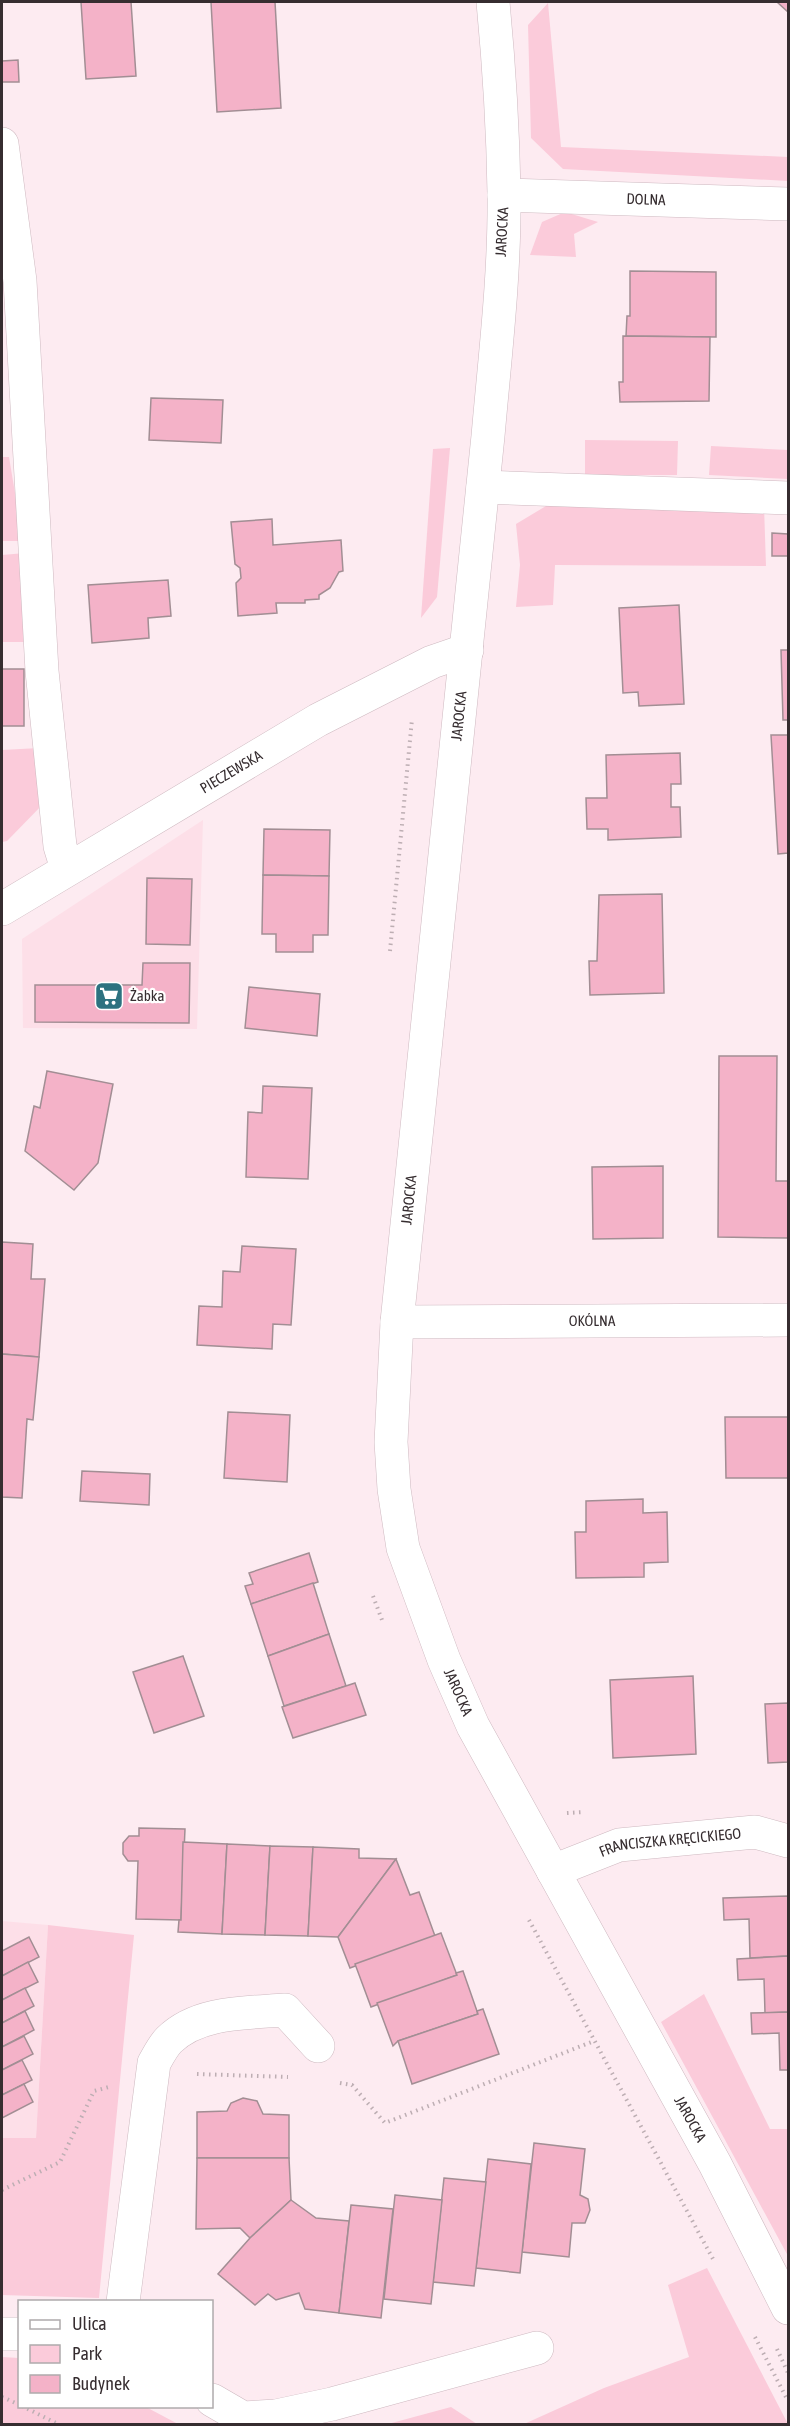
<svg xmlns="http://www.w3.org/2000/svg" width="790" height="2426" font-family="'Asap Condensed',sans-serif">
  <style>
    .built { fill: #fddfe8 }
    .green { fill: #fbcbda }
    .building { fill: #f4b2c8; stroke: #a28e94; stroke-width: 1.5 }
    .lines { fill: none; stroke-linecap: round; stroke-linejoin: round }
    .minor-casing { stroke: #ceb9c0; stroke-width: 34 }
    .path { stroke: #bdaeb3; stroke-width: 4; stroke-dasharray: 1.5 4.5; stroke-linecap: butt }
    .minor { stroke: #fff; stroke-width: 33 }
    .labels { text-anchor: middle; stroke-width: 4.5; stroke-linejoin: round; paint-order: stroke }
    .street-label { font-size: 15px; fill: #362d30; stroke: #fff }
    .poi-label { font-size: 15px; fill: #362d30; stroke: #fff; text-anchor: start }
  </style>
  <rect width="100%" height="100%" fill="#fdebf1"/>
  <g class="built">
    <polygon points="203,820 197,1029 23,1028 22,939"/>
    <polygon points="2,1921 48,1925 36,2138 2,2138"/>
  </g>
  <g class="green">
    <polygon points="548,3 561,147 788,157 788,181 563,169 531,138 528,25"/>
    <polygon points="565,212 598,222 574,234 576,257 530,255 542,222"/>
    <polygon points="585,440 678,441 677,475 585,475"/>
    <polygon points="711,446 788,450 788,479 709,475"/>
    <polygon points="450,448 437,597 421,618 433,449"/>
    <polygon points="2,457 9,457 23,541 2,541"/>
    <polygon points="546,506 764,506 766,566 555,565 553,605 516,607 520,565 516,524"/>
    <polygon points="25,553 35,642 2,642 2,555"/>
    <polygon points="39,748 46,801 7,841 2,842 2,750"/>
    <polygon points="48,1925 134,1935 99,2298 2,2295 2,2138 36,2138"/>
    <polygon points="704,1994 770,2129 788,2129 788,2256 661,2022"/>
    <polygon points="707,2268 788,2424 524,2424 604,2388 689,2357 668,2285"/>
    <polygon points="2,2357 19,2358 20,2406 146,2407 178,2424 2,2424"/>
    <polygon points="451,2407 477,2424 388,2424"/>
  </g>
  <g class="building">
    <polygon points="81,2 131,2 136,76 86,79"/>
    <polygon points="211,2 275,2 281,108 217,112"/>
    <polygon points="777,2 788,2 788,12"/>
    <polygon points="18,60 19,82 2,82 2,61"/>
    <polygon points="630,271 716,272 716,337 626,336 627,316 630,316"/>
    <polygon points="623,336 710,337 709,401 620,402 619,382 623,382"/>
    <polygon points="151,398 223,400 221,443 149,440"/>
    <polygon points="272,519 273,545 341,540 343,571 339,572 330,588 319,595 319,599 305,600 305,603 276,603 277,613 238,616 236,583 241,578 240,568 235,564 231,522"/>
    <polygon points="772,533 788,534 788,556 772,556"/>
    <polygon points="168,580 171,616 148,618 149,638 92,643 88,585"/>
    <polygon points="679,605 684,704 639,706 638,692 623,693 619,608"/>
    <polygon points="781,650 788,650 788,720 783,720"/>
    <rect x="2" y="669" width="22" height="57"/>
    <polygon points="771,735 788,735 788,853 778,854"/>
    <polygon points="680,753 681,784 671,784 671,807 680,807 681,837 608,840 608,829 587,829 586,798 607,798 606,755"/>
    <polygon points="264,829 330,830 329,876 263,875"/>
    <polygon points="263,875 329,876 328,935 313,935 313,952 276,952 276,934 262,934"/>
    <polygon points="147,878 192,879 190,945 146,944"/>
    <polygon points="662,894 664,993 590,995 589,961 597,961 599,895"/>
    <polygon points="143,963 190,963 189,1023 35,1022 35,985 142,985"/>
    <polygon points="249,987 320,994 317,1036 245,1028"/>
    <polygon points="719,1056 777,1056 776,1181 788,1181 788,1238 718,1237"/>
    <polygon points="47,1071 113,1084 98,1163 74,1190 25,1151 34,1106 40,1108"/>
    <polygon points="263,1086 312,1088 308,1179 246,1177 248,1112 262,1113"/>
    <polygon points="663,1166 663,1238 593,1239 592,1167"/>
    <polygon points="2,1242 33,1244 31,1279 45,1279 39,1357 2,1354"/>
    <polygon points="242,1246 296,1249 291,1325 273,1324 272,1349 197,1345 199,1306 222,1307 223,1271 240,1272"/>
    <polygon points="2,1354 39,1357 33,1420 27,1419 22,1498 2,1497"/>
    <polygon points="228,1412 290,1415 287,1482 224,1478"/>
    <polygon points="725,1417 788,1417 788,1478 726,1478"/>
    <polygon points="82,1471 150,1474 149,1505 80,1501"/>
    <polygon points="643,1499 643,1513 667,1512 668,1562 644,1563 644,1577 576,1578 575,1532 586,1532 586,1501"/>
    <polygon points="309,1553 318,1582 251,1604 245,1586 253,1584 249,1573"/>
    <polygon points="313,1583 329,1634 268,1656 251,1604"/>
    <polygon points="329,1634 346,1686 284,1706 268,1656"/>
    <polygon points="183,1656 204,1716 154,1733 133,1672"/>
    <polygon points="693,1676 696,1754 613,1758 610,1680"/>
    <polygon points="355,1683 366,1715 293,1738 282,1707"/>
    <polygon points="788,1703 788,1762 768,1763 765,1704"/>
    <polygon points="139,1828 185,1829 181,1920 136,1919 138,1861 128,1861 123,1854 123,1843 129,1836 139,1836"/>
    <polygon points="183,1842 227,1844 222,1934 178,1932 179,1920 181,1920"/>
    <polygon points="227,1844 270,1846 265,1935 222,1934"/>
    <polygon points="270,1846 313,1847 308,1936 265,1935"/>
    <polygon points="313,1847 359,1849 359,1858 396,1859 338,1937 308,1936"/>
    <polygon points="396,1859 410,1895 419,1892 435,1936 350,1968 338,1937"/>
    <polygon points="788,1896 788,1956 750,1958 749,1919 724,1920 723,1898"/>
    <polygon points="441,1933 457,1975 371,2007 355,1964"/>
    <polygon points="29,1937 39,1957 2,1976 2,1951"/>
    <polygon points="788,1956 788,2012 765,2013 764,1979 738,1980 737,1959"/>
    <polygon points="28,1962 38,1982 2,2000 2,1976"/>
    <polygon points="463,1971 478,2014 398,2041 393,2046 377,2003 457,1975 456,1973"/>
    <polygon points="25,1988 34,2006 2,2023 2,2000"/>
    <polygon points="483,2009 499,2054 412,2084 398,2041 478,2014 477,2011"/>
    <polygon points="25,2011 34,2030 2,2047 2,2023"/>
    <polygon points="788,2012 788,2070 780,2070 779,2033 752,2034 751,2013"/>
    <polygon points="24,2036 33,2054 2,2070 2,2047"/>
    <polygon points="22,2060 32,2080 2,2095 2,2070"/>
    <polygon points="24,2084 33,2102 2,2118 2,2095"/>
    <polygon points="243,2098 257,2101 263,2114 289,2115 289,2158 197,2158 197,2112 227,2111 231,2103"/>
    <polygon points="534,2143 585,2149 580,2195 588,2199 590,2210 585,2223 572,2223 569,2257 522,2252"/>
    <polygon points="197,2158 289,2158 291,2200 250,2238 240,2228 196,2229"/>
    <polygon points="488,2159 531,2164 520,2273 476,2268"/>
    <polygon points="444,2178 486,2182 474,2286 433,2282"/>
    <polygon points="395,2195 442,2200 431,2304 384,2299"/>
    <polygon points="291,2200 316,2218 349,2221 339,2313 305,2309 299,2293 276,2300 268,2294 255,2305 218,2274 250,2238"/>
    <polygon points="351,2205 393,2209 381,2318 339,2313"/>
  </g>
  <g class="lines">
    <g class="minor-casing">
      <g id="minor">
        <path id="s1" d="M 493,2 C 499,65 503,129 504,193 C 505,274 495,356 488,436 L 397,1322 L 391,1442 L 394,1489 L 403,1548 L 444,1660 L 473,1726 L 715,2164 L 788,2308"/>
        <polyline points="2,144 20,281 42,671 60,846 67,869"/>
        <path id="s2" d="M 504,195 L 788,204"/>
        <polyline points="483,487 788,498"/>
        <path id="s3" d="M 2,909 L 318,720 L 432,662 L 467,650"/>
        <path id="s4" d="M 397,1322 L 788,1320"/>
        <path id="s5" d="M 553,1871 L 619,1845 L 755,1832 L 788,1841"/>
        <path d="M 123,2302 L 154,2063 C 158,2056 163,2046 169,2040 C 198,2011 247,2013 285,2010 L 318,2046"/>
        <polyline points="2,2334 20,2334"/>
        <polyline points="212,2400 243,2418 276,2416 332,2404 537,2348"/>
      </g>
    </g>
    <g class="path">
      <polyline points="390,951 412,719"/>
      <polyline points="373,1596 382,1620"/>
      <polyline points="567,1813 584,1812"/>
      <polyline points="529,1920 713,2259"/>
      <polyline points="197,2074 288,2077"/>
      <polyline points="340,2083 352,2085 385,2123 594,2041"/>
      <polyline points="2,2190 60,2162 94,2091 109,2087"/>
      <polyline points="755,2337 788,2401"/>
      <polyline points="777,2349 788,2373"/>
      <polyline points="2,2397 20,2405"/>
      <polyline points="22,2406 58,2424"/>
    </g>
    <use href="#minor" class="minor"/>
  </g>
  <defs>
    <g id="supermarket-square" transform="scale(1.5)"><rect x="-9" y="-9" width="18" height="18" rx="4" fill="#2d7280" stroke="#fff"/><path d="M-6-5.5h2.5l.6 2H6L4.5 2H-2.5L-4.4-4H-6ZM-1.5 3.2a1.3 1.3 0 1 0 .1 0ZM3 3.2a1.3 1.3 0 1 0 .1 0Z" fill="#fff"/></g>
  </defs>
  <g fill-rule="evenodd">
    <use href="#supermarket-square" x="109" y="996"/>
  </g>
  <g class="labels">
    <g class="street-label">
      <text dy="5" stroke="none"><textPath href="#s2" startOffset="142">DOLNA</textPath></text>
      <text transform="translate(502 232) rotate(-87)" y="5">JAROCKA</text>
      <text transform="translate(459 716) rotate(-84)" y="5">JAROCKA</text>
      <text dy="5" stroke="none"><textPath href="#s3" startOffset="267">PIECZEWSKA</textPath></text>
      <text transform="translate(409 1200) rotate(-84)" y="5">JAROCKA</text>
      <text dy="5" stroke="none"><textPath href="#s4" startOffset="195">OKÓLNA</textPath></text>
      <text dy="5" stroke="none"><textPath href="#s1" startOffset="1707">JAROCKA</textPath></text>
      <text dy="5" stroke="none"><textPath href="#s5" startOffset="122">FRANCISZKA KRĘCICKIEGO</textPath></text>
      <text dy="5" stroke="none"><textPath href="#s1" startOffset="2193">JAROCKA</textPath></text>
    </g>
    <g class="poi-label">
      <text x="130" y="1001">Żabka</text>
    </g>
  </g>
  <rect width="790" height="2426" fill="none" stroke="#362d30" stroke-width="6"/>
  <rect x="18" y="2300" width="195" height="108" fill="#ffffff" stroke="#afabac" stroke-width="1.5"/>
  <rect x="30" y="2320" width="30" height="9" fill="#ffffff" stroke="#afabac" stroke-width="1.5"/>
  <text x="72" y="2330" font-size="18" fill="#362d30">Ulica</text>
  <rect x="30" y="2345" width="30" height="18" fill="#fbcbda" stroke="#afabac" stroke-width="1.5"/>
  <text x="72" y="2360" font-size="18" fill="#362d30">Park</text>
  <rect x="30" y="2375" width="30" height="18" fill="#f4b2c8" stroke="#afabac" stroke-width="1.5"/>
  <text x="72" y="2390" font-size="18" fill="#362d30">Budynek</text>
</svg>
